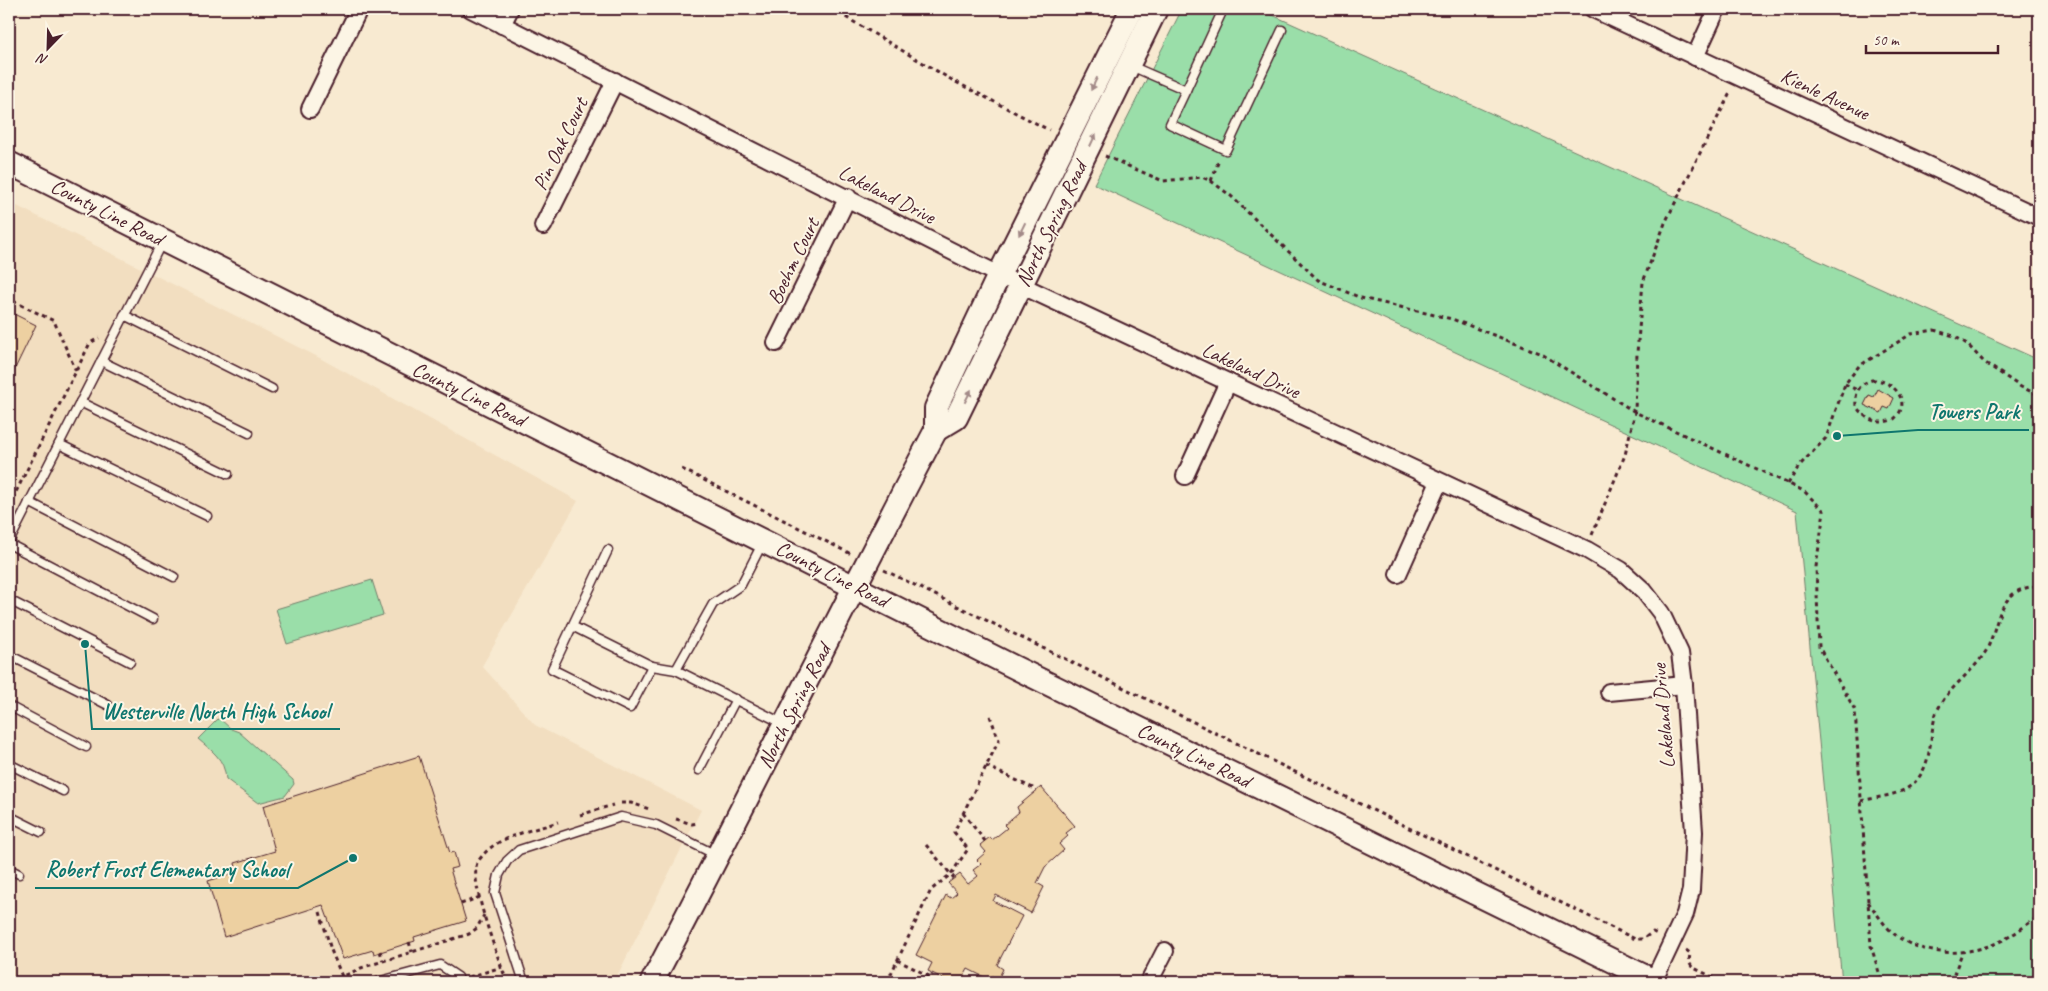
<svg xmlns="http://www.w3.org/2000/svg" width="2048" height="991" font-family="Caveat,sans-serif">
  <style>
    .built { fill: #f2dec0 }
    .green { fill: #9adea9; stroke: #727e6a }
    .building { fill: #edd0a1; stroke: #4a1f2b }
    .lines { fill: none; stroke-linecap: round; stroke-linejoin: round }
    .lane-casing { stroke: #4a1f2b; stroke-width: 11 }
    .street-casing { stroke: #4a1f2b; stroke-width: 20 }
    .secondary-casing { stroke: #4a1f2b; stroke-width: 26 }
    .path { stroke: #4a1f2b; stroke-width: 3; stroke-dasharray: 4 4; stroke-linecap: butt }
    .lane { stroke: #fcf5e5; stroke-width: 8 }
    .street { stroke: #fcf5e5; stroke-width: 16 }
    .secondary { stroke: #fcf5e5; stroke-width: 22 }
    .oneway { fill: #a38a88 }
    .labels { text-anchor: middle; stroke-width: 4; stroke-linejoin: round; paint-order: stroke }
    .street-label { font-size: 21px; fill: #4a1f2b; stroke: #fcf5e5 }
    .leader { fill: none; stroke: #0f766e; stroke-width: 2 }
    .callout-dot { fill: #0f766e; stroke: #fcf5e5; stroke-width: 2 }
    .callout-label { font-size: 22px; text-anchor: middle; font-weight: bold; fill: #0f766e; stroke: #fcf5e5; stroke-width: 4; stroke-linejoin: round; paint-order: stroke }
  </style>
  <rect width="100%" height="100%" fill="#f8ead1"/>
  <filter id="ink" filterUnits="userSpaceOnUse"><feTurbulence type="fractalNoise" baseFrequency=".02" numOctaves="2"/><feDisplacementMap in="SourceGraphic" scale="10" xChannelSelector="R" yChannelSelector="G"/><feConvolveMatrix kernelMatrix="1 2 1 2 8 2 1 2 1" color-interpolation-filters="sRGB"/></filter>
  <g filter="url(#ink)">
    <polygon class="built" points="9,202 316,356 578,501 482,666 535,725 701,810 614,982 9,982"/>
    <g class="green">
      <polygon points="1182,9 1259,9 2039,360 2039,982 1842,982 1797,511 1094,184"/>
      <polygon points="372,580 383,615 287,644 276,609"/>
      <path d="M 219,718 L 231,729 L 239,732 L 293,780 L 294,784 L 285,796 L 258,803 L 226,779 C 224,758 213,752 198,739 Z"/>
    </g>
    <g class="building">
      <polygon points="9,305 12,307 10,312 36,325 9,381"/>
      <polygon points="1878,389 1894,398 1889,409 1884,407 1881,413 1864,405 1869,395 1874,397"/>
      <polygon points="419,756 450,853 454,852 458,867 450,869 466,921 414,937 415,941 374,954 373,950 343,959 323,905 224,937 208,881 237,872 235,863 275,851 263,806"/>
      <polygon points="1041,787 1075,826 1066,833 1068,836 1059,844 1064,850 1045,867 1037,883 1044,887 1031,913 996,895 993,901 1022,916 997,965 1003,969 998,979 992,976 990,980 968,969 961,982 950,982 928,971 932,963 916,955 946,895 951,898 957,893 948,883 960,874 968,884 978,876 973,870 981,864 977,860 986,852 980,845 990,837 992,840 1007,828 1004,825 1019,812 1017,807"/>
    </g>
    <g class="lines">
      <g class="lane-casing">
        <g id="lane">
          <polyline points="1131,66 1186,90 1221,14"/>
          <polyline points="1186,90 1170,124 1226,150 1282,30"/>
          <polyline points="124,315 272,389"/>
          <polyline points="101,361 249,433"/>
          <polyline points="80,402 228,474"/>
          <polyline points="59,444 207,516"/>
          <polyline points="29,502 174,577"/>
          <polyline points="9,542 162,242"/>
          <polyline points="9,544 153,619"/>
          <polyline points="762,544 741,585 713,604 676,670 782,723"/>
          <polyline points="9,600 130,662"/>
          <polyline points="572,626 652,666 630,708 552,669 608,550"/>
          <polyline points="9,655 108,705"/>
          <polyline points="652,666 676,670"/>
          <polyline points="9,706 86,747"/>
          <polyline points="9,764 63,791"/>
          <polyline points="699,770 736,699"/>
          <polyline points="9,816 41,832"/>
          <polyline points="9,869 19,874"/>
          <polyline points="377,982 440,965 458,977 459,982"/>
          <polyline points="524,982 495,893 499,875 507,861 519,850 621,817 656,825 716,855"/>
        </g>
      </g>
      <g class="street-casing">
        <g id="street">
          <polyline points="471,9 999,275 1587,550 1621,570 1644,591 1661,613 1680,653 1684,685 1694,832 1691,890 1685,914 1653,982"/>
          <polyline points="1593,9 2039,217"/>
          <polyline points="502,25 510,9"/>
          <polyline points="1695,57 1717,9"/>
          <polyline points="310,109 359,9"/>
          <polyline points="543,226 615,81"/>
          <polyline points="776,343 848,197"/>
          <polyline points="1185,476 1228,382"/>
          <polyline points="1398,574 1439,482"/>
          <polyline points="1609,692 1684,685"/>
          <polyline points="1149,982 1165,951"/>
        </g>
      </g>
      <g class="secondary-casing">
        <g id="secondary">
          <polyline points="9,163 1014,667 1656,982"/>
          <polyline points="936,430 956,418 1156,9"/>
          <path d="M 652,982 C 749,799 839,613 936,430 L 936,408 L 999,275 L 1132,9"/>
        </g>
      </g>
      <g class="path">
        <polyline points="832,9 952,80 1049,130"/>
        <polyline points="1105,156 1163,181 1202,177 1211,181 1231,196 1318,280 1361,298 1452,319 1540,353 1635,412 1804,491 1824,511 1816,567 1819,647 1855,710 1871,946 1882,982"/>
        <polyline points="1211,181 1219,160"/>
        <polyline points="9,294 15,302 54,321 76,371"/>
        <path d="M 1872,380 C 1892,379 1914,402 1894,419 C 1879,426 1865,420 1856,406 C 1855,393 1858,384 1872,380 Z"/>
        <polyline points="1845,384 1857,390"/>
        <polyline points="682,469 851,554"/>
        <polyline points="1788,484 1799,466 1826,438 1845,384 1859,366 1911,334 1934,330 1954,336 1967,344 1984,362 2021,387 2039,395"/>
        <polyline points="9,506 90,343 99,338"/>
        <polyline points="1592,535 1625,455 1635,412 1637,353 1643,282 1665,223 1731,91"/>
        <polyline points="884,570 1635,939 1643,939 1653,932 1659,935"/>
        <polyline points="986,766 1037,790"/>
        <path d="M 1861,801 C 1876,797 1896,796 1909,787 C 1934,769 1928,738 1936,714 C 1945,689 1973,673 1986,651 C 1996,632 1996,611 2011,596 C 2018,589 2030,586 2039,586"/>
        <polyline points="621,803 631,803 649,809"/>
        <polyline points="963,813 985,841"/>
        <polyline points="580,815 613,805"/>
        <polyline points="676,819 692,824 699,823"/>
        <polyline points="926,845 954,878"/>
        <path d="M 1868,902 C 1876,912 1883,924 1892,932 C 1921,958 1968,957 2001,941 C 2014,935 2027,924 2039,916"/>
        <polyline points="461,904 480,897"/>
        <polyline points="320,912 331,950 343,979"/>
        <polyline points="409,942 412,952"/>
        <polyline points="1686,950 1690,953 1689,962 1692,967 1723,982"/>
        <polyline points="380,951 383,961"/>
        <polyline points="897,960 931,977 932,974"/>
        <polyline points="469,977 502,967"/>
        <polyline points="331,982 361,968 469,934 477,928 484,915"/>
        <path d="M 507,982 C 499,960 469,883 477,863 C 478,861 482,856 484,854 C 500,835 535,830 558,822"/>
        <polyline points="887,982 931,890 951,874 968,849 954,832 999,740 990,716"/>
        <polyline points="1951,982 1962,953"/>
      </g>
      <use href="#lane" class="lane"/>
      <use href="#street" class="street"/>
      <use href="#secondary" class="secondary"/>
    </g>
    <defs><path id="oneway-solid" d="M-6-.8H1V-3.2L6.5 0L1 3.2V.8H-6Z" transform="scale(1.25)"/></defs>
    <g class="oneway">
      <use href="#oneway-solid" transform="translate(1094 84) rotate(116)"/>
      <use href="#oneway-solid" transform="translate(1093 140) rotate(-65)"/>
      <use href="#oneway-solid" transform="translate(1022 229) rotate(116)"/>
      <use href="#oneway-solid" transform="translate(968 396) rotate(-63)"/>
    </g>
  </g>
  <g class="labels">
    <g class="street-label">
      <text transform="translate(1825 94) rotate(25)" y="7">Kienle Avenue</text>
      <text transform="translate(560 144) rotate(-64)" y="7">Pin Oak Court</text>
      <text transform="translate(887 194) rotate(27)" y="7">Lakeland Drive</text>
      <text transform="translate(107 212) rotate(27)" y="7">County Line Road</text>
      <text transform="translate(1051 224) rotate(-64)" y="7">North Spring Road</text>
      <text transform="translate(793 261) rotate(-64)" y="7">Boehm Court</text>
      <text transform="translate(1251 370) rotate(25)" y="7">Lakeland Drive</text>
      <text transform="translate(469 394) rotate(26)" y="7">County Line Road</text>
      <text transform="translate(832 574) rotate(27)" y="7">County Line Road</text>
      <text transform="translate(794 706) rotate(-63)" y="7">North Spring Road</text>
      <text transform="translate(1663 716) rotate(-95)" y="7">Lakeland Drive</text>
      <text transform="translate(1194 755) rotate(26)" y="7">County Line Road</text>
    </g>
  </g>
  <path class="leader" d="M1837 436L1918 430H2029M85 644L92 729H340M353 858L298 888H35"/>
  <g class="callout-dot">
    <circle cx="1837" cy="436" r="5"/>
    <circle cx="85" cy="644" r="5"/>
    <circle cx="353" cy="858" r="5"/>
  </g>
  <g class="callout-label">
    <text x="1974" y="419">Towers Park</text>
    <text x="216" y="719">Westerville North High School</text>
    <text x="167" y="877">Robert Frost Elementary School</text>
  </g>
  <rect width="2048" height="991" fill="none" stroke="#fcf5e5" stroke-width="30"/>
  <rect x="15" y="15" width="2018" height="961" fill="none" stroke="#4a1f2b" stroke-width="2" filter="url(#ink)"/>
  <g transform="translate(48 48) rotate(203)" stroke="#fcf5e5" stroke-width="4" paint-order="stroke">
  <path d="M0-4L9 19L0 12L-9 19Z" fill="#4a1f2b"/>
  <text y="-8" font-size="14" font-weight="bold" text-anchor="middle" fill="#4a1f2b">N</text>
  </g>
  <path d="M1866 45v8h132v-8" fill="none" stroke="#4a1f2b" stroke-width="2.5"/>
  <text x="1873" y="45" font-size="15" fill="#4a1f2b" stroke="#fcf5e5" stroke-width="4" paint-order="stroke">50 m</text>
</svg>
